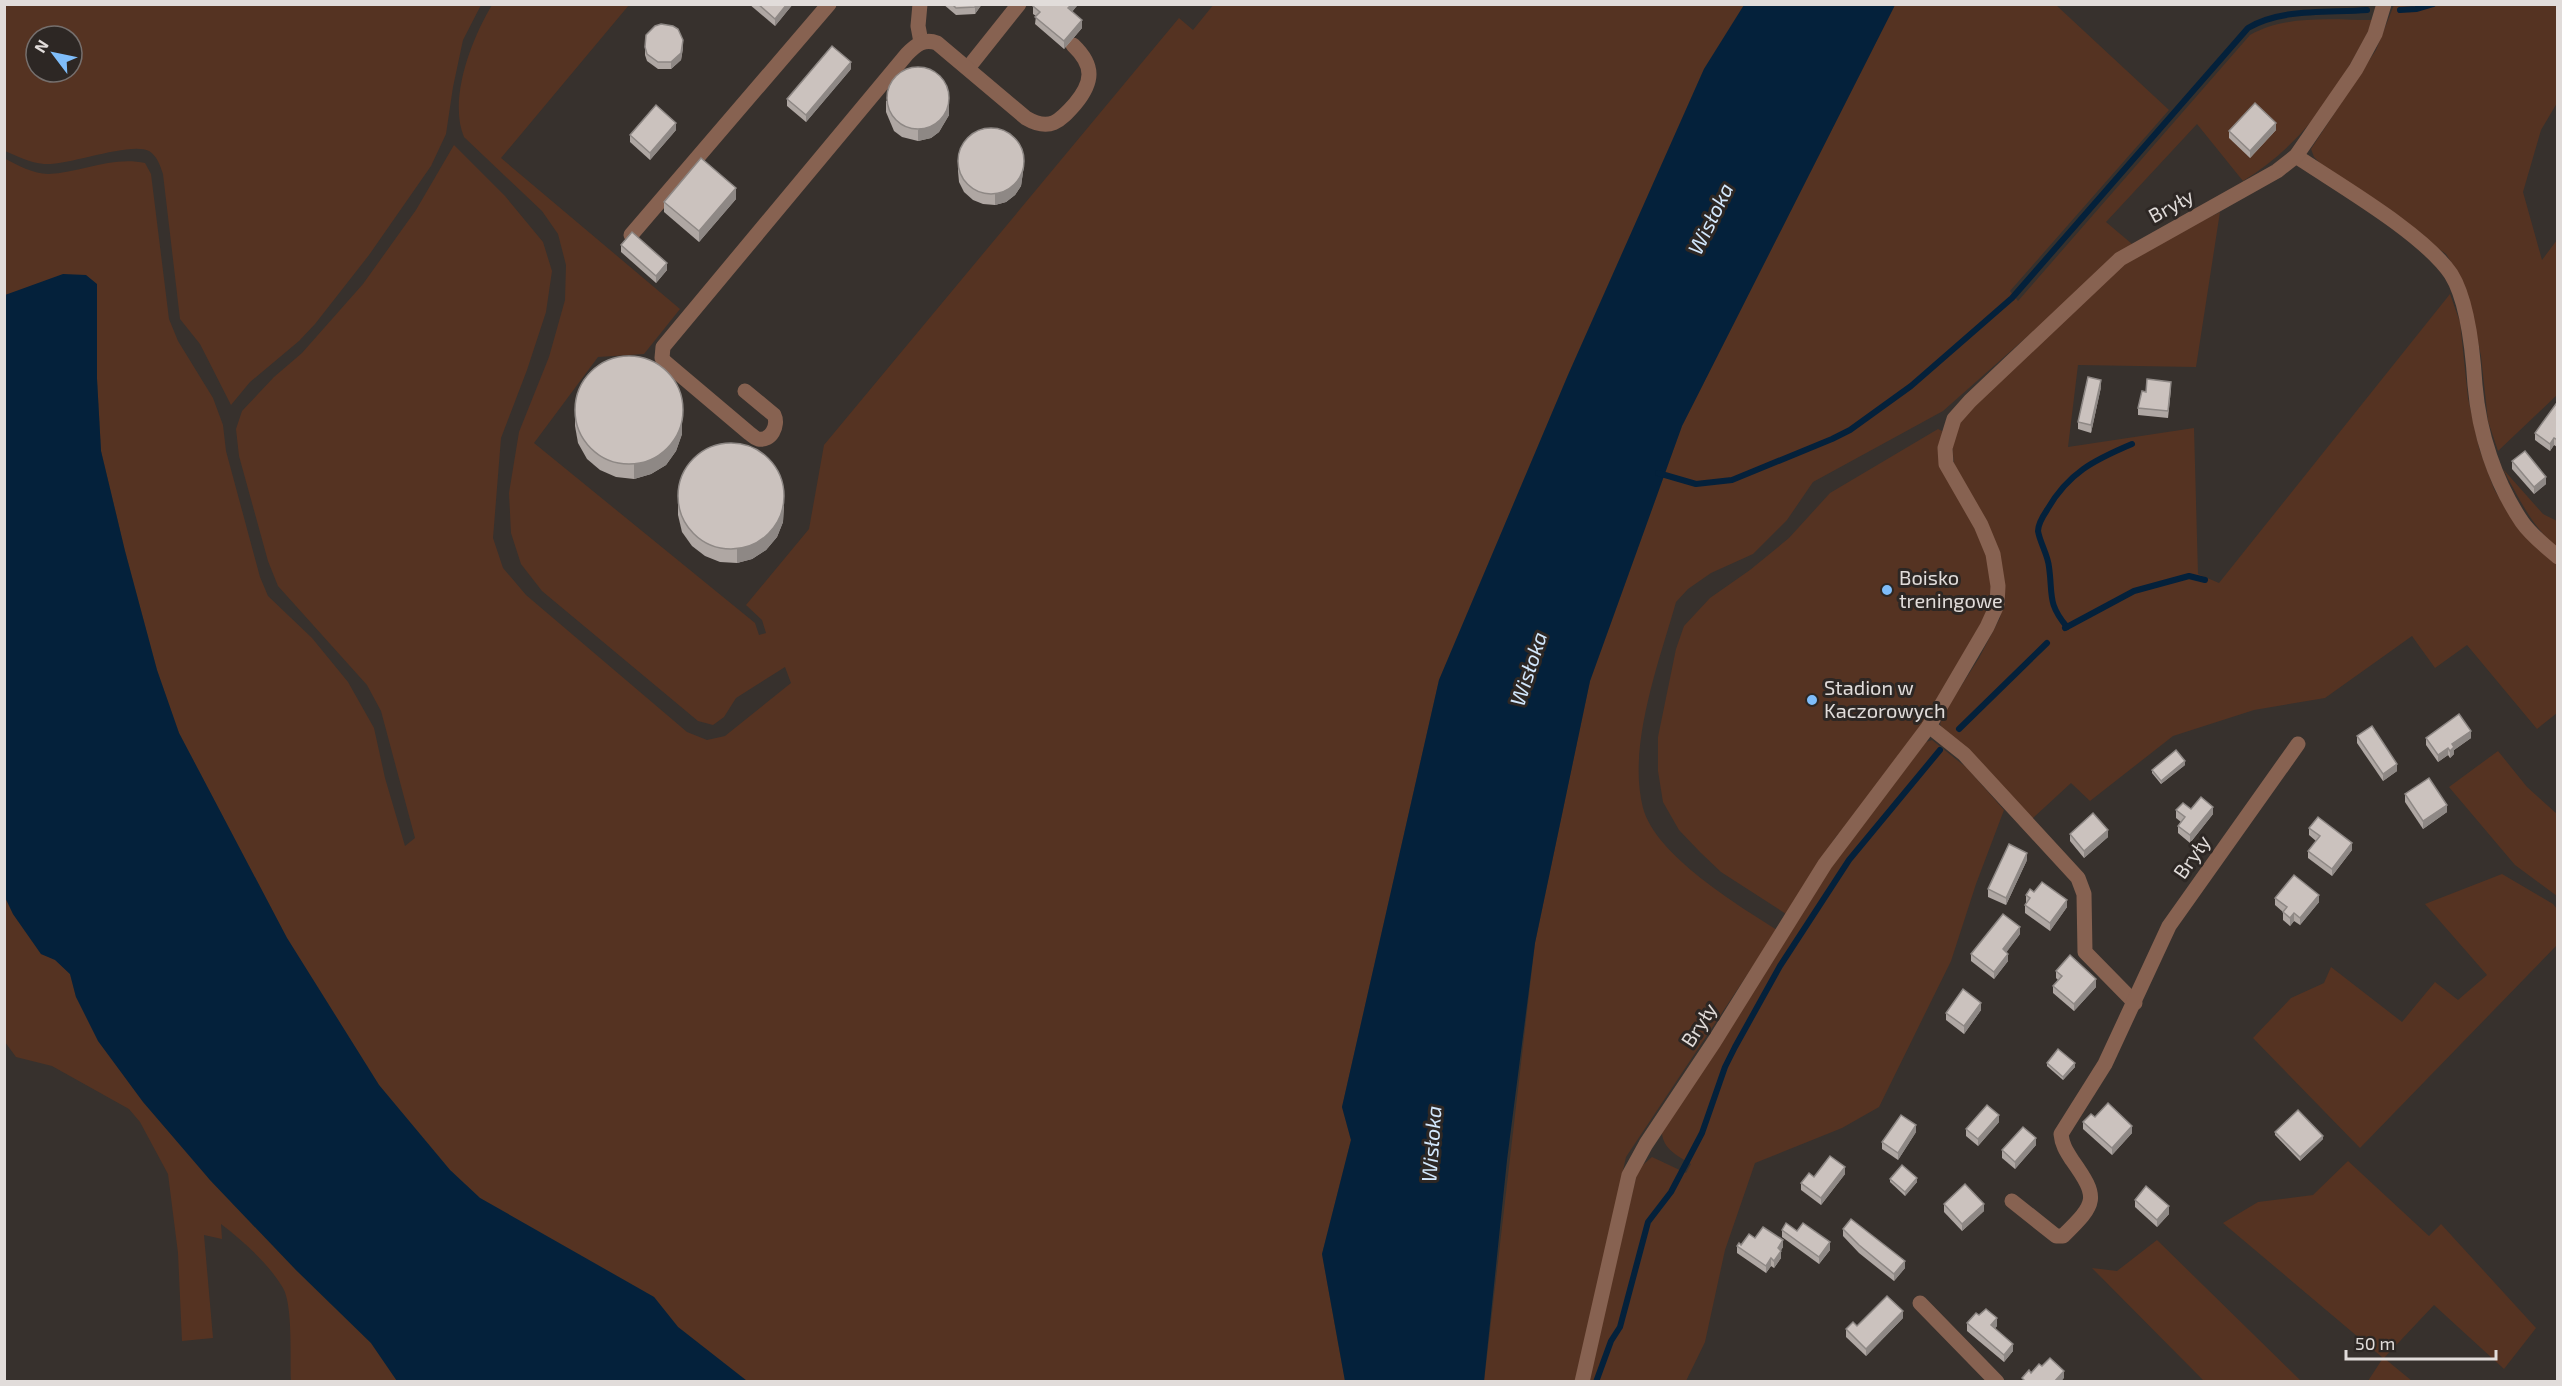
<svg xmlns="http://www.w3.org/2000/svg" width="2562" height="1386" font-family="'Exo 2',sans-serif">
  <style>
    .green { fill: #532; fill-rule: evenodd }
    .water { fill: #04213b }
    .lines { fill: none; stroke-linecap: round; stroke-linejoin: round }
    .stream { stroke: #04213b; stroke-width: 6 }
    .minor { stroke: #876251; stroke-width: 15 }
    .wall { fill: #afa7a3 }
    .shaded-wall { fill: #8e8885 }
    .building { fill: #cbc2be; stroke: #8e8885; stroke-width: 1.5 }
    .poi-dot { fill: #7fbdfa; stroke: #2d2724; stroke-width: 2 }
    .labels { text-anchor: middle; stroke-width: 6; stroke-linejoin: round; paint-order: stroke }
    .street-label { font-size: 20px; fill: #e1dcda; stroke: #2d2724 }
    .poi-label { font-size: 20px; fill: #e1dcda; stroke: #2d2724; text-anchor: start }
    .water-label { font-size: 21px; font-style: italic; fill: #d2e7fc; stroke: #2d2724 }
  </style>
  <rect width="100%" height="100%" fill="#37312d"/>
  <g class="green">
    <path d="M 5,4 L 481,4 L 481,5 L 463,40 L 453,87 L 446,134 L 431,166 L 369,255 L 315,324 L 299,341 L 250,382 L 231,405 L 200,344 L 180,319 L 163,174 C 160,165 157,156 149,151 C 131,141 67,166 44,164 C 30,163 17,156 5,151 ZM 36,36 L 72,36 L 72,72 L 36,72 Z"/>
    <path d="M 1214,4 L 1744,5 L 1704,69 L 1568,375 L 1439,680 L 1342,1107 L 1351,1140 L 1322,1254 L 1345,1381 L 747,1381 L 678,1327 L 654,1297 L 480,1198 L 450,1170 L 379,1085 L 287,938 L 179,733 L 157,670 L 125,551 L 101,451 L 97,379 L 97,284 L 5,295 L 4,158 C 17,165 34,174 48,174 C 81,173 111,156 145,163 L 151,174 L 169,319 L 178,341 L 213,398 L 223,425 L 226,451 L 260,577 L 268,596 L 312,638 L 348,682 L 374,728 L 385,778 L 405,846 L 415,838 L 381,711 L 367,685 L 278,586 L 268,561 L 239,456 L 236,429 L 242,411 L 274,377 L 302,353 L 363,284 L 416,210 L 454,145 L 505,196 L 543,242 L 552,271 L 546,312 L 527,370 L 501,438 L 493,538 L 503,568 L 526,595 L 687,732 L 707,740 L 725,736 L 791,683 L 785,667 L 736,698 L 724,717 L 713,725 L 698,721 L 542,591 L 521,564 L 511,533 L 509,493 L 519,432 L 549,357 L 565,300 L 566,265 L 558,234 L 542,211 L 464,137 C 448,99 472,38 492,5 L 629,5 L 501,158 L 680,309 L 644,354 L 598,357 L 534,443 L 755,623 L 759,635 L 766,633 L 762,620 L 746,605 L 809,529 L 824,445 L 1179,18 L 1193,30 Z"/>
    <path d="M 1895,5 L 2056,5 L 2169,110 L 2010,291 L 2018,301 L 2250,35 C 2287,14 2333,20 2374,20 C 2340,86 2308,141 2243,181 L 2197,124 L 2106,222 L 2132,244 L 1943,411 L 1813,482 L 1787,520 L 1753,554 L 1711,573 L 1688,589 L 1676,602 C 1659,662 1627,747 1643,808 C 1656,856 1738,905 1777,930 L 1626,1157 L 1576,1381 L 1484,1382 L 1535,943 L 1590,681 L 1682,426 Z"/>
    <polygon points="2394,5 2557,5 2557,103 2541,130 2523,192 2542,260 2557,240 2557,395 2498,451 2488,421 2481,356 2471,308 2458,273 2446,254 2323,166 2314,157 2311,149 2376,50"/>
    <polygon points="2220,212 2196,367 2078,365 2068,447 2194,428 2198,574 2219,583 2450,294 2460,322 2468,398 2479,448 2494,489 2512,519 2557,562 2557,713 2537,729 2467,645 2435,668 2412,636 2325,698 2254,710 2173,736 2090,801 2071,783 2033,818 1945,733 1940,724 1944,713 1979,658 2000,618 2004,595 1954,463 1952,445 1962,414 2124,263 2165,239"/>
    <polygon points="1938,429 1942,431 1941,442 1987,555 1993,580 1991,602 1985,623 1947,687 1880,784 1835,838 1786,914 1721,872 1700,852 1679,830 1663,802 1658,771 1658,737 1676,649 1684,626 1710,598 1750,570 1789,538 1830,493"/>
    <path d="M 2503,469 L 2543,514 L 2557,521 L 2557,548 C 2532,526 2519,499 2503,469 Z"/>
    <path d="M 1932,740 L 1967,768 L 2004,810 L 1976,884 L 1951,961 L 1879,1107 L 1842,1128 L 1755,1163 L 1725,1250 L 1705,1342 L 1686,1381 L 1588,1382 L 1638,1169 L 1652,1157 L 1686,1173 L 1691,1164 C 1678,1156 1663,1149 1662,1133 L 1838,856 L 1926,742 Z"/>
    <polygon points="2498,751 2527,787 2557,814 2557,896 2515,865 2449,787"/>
    <polygon points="2502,874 2553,904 2557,909 2557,945 2360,1148 2253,1038 2291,998 2324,983 2331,967 2402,1022 2435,982 2458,1000 2487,975 2425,904"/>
    <path d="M 4,895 L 13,914 L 41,954 L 55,959 L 70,974 L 76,997 L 210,1180 L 296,1270 L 371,1343 L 397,1381 L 291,1381 C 290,1360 293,1305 283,1288 C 269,1264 243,1241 221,1224 L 222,1239 L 204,1235 L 213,1338 L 182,1341 L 178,1253 L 168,1174 L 140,1122 L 129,1109 L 52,1066 L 16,1057 L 5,1042 Z"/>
    <polygon points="2348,1161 2429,1236 2441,1224 2536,1328 2504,1369 2434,1305 2384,1358 2412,1381 2368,1381 2383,1358 2223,1223 2258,1202 2313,1195"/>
    <polygon points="2157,1240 2301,1381 2204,1381 2092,1268 2117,1271"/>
  </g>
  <g class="water">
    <polygon points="1744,5 1895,5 1682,426 1590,681 1535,943 1507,1160 1484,1381 1345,1381 1322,1254 1351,1140 1342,1107 1439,680 1568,375 1704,69"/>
    <polygon points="63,274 86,275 97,284 97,379 101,451 125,551 157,670 179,733 287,938 379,1085 450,1170 480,1198 654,1297 678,1327 747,1381 397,1381 371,1343 296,1270 210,1180 143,1102 98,1041 76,997 70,974 55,960 41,954 13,914 4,895 5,295"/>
  </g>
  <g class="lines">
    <g class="stream">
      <polyline points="2400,10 2416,9 2433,4"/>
      <path d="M 1658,473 L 1696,484 L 1732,480 L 1832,439 L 1850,430 L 1911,386 L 2012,298 L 2248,28 C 2281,8 2328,13 2367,10"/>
      <path d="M 2067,627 C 2047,603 2053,595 2049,567 C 2048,555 2040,543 2038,531 C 2038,524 2043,516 2047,510 C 2068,473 2094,460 2132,444"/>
      <polyline points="2065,628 2134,591 2189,576 2205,580"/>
      <polyline points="1959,729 2047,643"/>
      <polyline points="1596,1382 1611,1341 1620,1327 1648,1222 1671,1192 1702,1133 1725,1067 1735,1047 1780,966 1849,860 1940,750"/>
    </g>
    <g class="minor">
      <polyline points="920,4 918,26 921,42"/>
      <polyline points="968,68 1019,4"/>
      <path d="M 2296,156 C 2339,185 2423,233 2451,274 C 2468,301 2473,353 2475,385 C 2479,433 2495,482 2522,522 C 2531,535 2545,546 2558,557"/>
      <polyline points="631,235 829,4"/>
      <path d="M 745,391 L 774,415 C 779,425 771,442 758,439 C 754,438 752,435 749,433 L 665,362 L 662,358 L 663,347 L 907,54 C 916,45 924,38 937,43 L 1026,118 C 1050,132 1060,121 1075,104 C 1093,82 1095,66 1073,45"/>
      <polyline points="1929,726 1964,754 2078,878 2084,894 2085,952 2135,1003"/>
      <path d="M 2012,1201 L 2056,1236 L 2063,1236 C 2097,1203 2099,1198 2072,1160 C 2067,1152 2062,1145 2061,1134 L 2105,1064 L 2169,926 L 2298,744"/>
      <polyline points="1920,1303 1997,1382"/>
      <polyline points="1582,1382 1629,1175 1646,1144 1714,1042 1825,864 1929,726 1987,627 1997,605 1998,586 1993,554 1981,525 1946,464 1945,448 1954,419 1970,401 2120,259 2277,171 2296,156 2356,69 2375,34 2384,4"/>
    </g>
  </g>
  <g class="wall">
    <polygon points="749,4 793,4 775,26"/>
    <polygon points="943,4 982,4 975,14 956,15"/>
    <polygon points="1078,4 1072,12 1082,28 1064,49 1035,24 1036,16 1033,14 1033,6"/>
    <polygon points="645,47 683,48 681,60 671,69 658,69 647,61 645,55"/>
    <polygon points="851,69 806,122 787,106 787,99"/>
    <polygon points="949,93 949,115 939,132 931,138 918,141 902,137 894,131 886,112 886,101"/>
    <polygon points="676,130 650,160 630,142 630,135"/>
    <polygon points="2276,130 2250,158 2229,138 2229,131"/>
    <polygon points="958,160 1024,165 1021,186 1015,195 1006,202 995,205 983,204 973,200 964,192 959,182 958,171"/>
    <polygon points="736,199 699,242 664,212 664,202"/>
    <polygon points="621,245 667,270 656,283 621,252"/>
    <polygon points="2101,387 2091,433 2078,429 2078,422"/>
    <polygon points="2171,389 2168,418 2138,415 2138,408 2146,392"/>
    <polygon points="2558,405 2557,447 2554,445 2550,451 2535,440 2535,433"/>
    <polygon points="575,411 682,434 676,451 666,465 651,474 634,479 616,477 600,470 587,459 578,443 575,426"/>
    <polygon points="2512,461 2546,484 2534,494 2512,469"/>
    <polygon points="678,501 784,506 783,522 777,537 766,550 752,559 737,563 720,562 705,556 692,546 682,532 678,515"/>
    <polygon points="2357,736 2397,771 2383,781 2357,743"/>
    <polygon points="2426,738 2471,738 2454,750 2454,754 2450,758 2448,755 2438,762 2426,745"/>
    <polygon points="2185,765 2161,784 2152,773 2152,770"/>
    <polygon points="2405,794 2447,812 2423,829 2405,802"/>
    <polygon points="2191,809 2213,814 2190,843 2178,833 2178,826 2181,822 2176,818 2176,810"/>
    <polygon points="2309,828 2352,850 2332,876 2308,858 2308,851 2316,841 2309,835"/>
    <polygon points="2070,834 2108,837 2084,858 2070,841"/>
    <polygon points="2027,860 2006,905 1988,897 1988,889"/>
    <polygon points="2034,892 2067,907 2050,931 2025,913 2025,905 2026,903 2026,895"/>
    <polygon points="2275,898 2319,902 2300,925 2294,921 2290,926 2283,920 2283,912 2275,905"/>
    <polygon points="2020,934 2006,952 2008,961 1994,979 1971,961 1971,954"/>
    <polygon points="2056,971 2096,987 2074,1011 2053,993 2053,986 2058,980 2056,978"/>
    <polygon points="1981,1010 1964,1034 1946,1020 1946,1013"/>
    <polygon points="2047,1063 2075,1067 2063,1080 2047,1066"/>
    <polygon points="2095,1117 2132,1133 2112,1155 2083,1129 2083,1122"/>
    <polygon points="1999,1122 1978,1146 1966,1136 1966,1129"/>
    <polygon points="1916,1132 1898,1160 1882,1149 1882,1142"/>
    <polygon points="2275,1132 2323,1139 2300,1161 2275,1135"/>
    <polygon points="2036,1145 2015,1169 2002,1158 2002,1150"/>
    <polygon points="1845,1174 1821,1205 1801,1190 1801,1183 1814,1177"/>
    <polygon points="1890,1179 1917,1182 1905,1196 1890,1182"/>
    <polygon points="2135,1200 2169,1214 2157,1227 2135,1207"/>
    <polygon points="1944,1204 1984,1211 1962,1231 1944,1212"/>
    <polygon points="1843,1229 1905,1268 1894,1281 1859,1253 1843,1236"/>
    <polygon points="1782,1230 1797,1231 1830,1250 1819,1264 1782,1237"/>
    <polygon points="1741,1245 1783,1247 1781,1250 1781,1258 1774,1268 1771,1266 1766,1273 1737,1253 1737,1246"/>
    <polygon points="1979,1315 1997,1326 1995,1328 2013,1351 2004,1362 1967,1331 1967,1323"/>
    <polygon points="1903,1318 1866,1356 1846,1337 1846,1329 1857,1326"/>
  </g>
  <g class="shaded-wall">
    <polygon points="787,4 793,4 775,26 775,19"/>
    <polygon points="976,4 982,4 975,14 975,7"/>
    <polygon points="1072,4 1078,5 1068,16 1068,8"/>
    <polygon points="1082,20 1082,28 1064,49 1064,41"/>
    <polygon points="683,40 683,48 681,60 671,69 671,62"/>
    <polygon points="851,62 851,69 806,122 806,115"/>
    <polygon points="949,104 949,115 939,132 931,138 918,141 918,130"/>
    <polygon points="676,123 676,130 650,160 650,153"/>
    <polygon points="2276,123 2276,130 2250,158 2250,151"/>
    <polygon points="1024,154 1024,165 1021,186 1015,195 1006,202 995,205 995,194"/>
    <polygon points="736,188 736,199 699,242 699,231"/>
    <polygon points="667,263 667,270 656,283 656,276"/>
    <polygon points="2101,380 2101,387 2091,433 2091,425"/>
    <polygon points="682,420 682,434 676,451 666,465 651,474 634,479 634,464"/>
    <polygon points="2554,438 2554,445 2550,451 2550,444"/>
    <polygon points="2546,477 2546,484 2534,494 2534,487"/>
    <polygon points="784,492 783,522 777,537 766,550 752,559 737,563 737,549"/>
    <polygon points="2471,731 2471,738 2454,750 2454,754 2450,758 2450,751 2452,744"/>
    <polygon points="2448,748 2448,755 2438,762 2438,755"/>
    <polygon points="2185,761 2185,765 2161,784 2161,781"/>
    <polygon points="2397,764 2397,771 2383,781 2383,774"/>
    <polygon points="2447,805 2447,812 2423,829 2423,821"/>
    <polygon points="2213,807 2213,814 2190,843 2190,835"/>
    <polygon points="2108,830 2108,837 2084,858 2084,851"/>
    <polygon points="2352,843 2352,850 2332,876 2332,869"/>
    <polygon points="2027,853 2027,860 2006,905 2006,898"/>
    <polygon points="2319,895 2319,902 2300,925 2300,918"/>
    <polygon points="2067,900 2067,907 2050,931 2050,923"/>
    <polygon points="2294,913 2294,921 2290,926 2290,918"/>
    <polygon points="2020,927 2020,934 2003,957 2003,949"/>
    <polygon points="2008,954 2008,961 1994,979 1994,972"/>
    <polygon points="2096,979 2096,987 2074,1011 2074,1004"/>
    <polygon points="1981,1003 1981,1010 1964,1034 1964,1026"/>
    <polygon points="2075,1063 2075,1067 2063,1080 2063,1077"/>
    <polygon points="1999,1115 1999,1122 1978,1146 1978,1139"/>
    <polygon points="1916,1125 1916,1132 1898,1160 1898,1153"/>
    <polygon points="2132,1126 2132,1133 2112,1155 2112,1148"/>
    <polygon points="2323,1136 2323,1139 2300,1161 2300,1157"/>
    <polygon points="2036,1138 2036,1145 2015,1169 2015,1162"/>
    <polygon points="1845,1167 1845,1174 1821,1205 1821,1198"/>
    <polygon points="1917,1178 1917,1182 1905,1196 1905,1192"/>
    <polygon points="1984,1204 1984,1211 1962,1231 1962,1224"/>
    <polygon points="2169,1206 2169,1214 2157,1227 2157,1220"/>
    <polygon points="1783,1240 1783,1247 1778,1255 1778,1248"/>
    <polygon points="1830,1242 1830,1250 1819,1264 1819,1257"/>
    <polygon points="1781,1251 1781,1258 1774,1268 1774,1261"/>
    <polygon points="1771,1258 1771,1266 1766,1273 1766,1266"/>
    <polygon points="1905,1261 1905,1268 1894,1281 1894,1274"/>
    <polygon points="1903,1311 1903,1318 1866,1356 1866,1349"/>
    <polygon points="1997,1318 1997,1326 1991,1333 1991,1325"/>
    <polygon points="2013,1344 2013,1351 2004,1362 2004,1355"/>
    <polygon points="2064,1371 2064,1378 2061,1382 2054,1382"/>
  </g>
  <g class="building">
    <polygon points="758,4 787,4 775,19"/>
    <polygon points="952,4 976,4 975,7 956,8"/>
    <polygon points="1034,4 1072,4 1068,8 1082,20 1064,41 1035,17 1040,12 1033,6"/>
    <polygon points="661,24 673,26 678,29 683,40 681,53 671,62 658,62 647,54 645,47 646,35 655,26"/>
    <polygon points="832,46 851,62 806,115 787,99"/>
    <circle cx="918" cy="98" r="31"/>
    <polygon points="2255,103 2276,123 2250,151 2229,131"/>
    <polygon points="656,105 676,123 650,153 630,135"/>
    <circle cx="991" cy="161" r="33"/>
    <polygon points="701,158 736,188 699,231 664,202"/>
    <polygon points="632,232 667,263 656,276 621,245"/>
    <circle cx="629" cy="410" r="54"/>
    <polygon points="2088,377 2101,380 2091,425 2078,422"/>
    <polygon points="2147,379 2171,382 2168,411 2138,408 2142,391 2146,392"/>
    <polygon points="2556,404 2558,405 2558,440 2554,438 2550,444 2535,433"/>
    <circle cx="731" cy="496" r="53"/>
    <polygon points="2525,451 2546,477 2534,487 2512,461"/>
    <polygon points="2459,714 2471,731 2452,744 2454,747 2450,751 2448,748 2438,755 2426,738"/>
    <polygon points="2372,726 2397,764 2383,774 2357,736"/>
    <polygon points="2176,750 2185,761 2161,781 2152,770"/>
    <polygon points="2429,778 2447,805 2423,821 2405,794"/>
    <polygon points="2201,797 2213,807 2190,835 2178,826 2185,817 2176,810 2183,803 2191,809"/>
    <polygon points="2093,813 2108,830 2084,851 2070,834"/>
    <polygon points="2318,817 2352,843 2332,869 2308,851 2320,836 2309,828"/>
    <polygon points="2009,844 2027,853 2006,898 1988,889"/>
    <polygon points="2294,875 2319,895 2300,918 2294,913 2290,918 2283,912 2287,907 2275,898"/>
    <polygon points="2042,882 2067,900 2050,923 2025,905 2030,898 2026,895 2030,889 2034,892"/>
    <polygon points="2003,914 2020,927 2003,949 2008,954 1994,972 1971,954"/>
    <polygon points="2070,955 2096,979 2074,1004 2053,986 2062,976 2056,971"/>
    <polygon points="1963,989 1981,1003 1964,1026 1946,1013"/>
    <polygon points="2058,1049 2075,1063 2063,1077 2047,1063"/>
    <polygon points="2108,1103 2132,1126 2112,1148 2083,1122 2091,1114 2095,1117"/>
    <polygon points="1987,1105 1999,1115 1978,1139 1966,1129"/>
    <polygon points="2298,1110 2323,1136 2300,1157 2275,1132"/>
    <polygon points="1901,1115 1916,1125 1898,1153 1882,1142"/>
    <polygon points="2023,1127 2036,1138 2015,1162 2002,1150"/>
    <polygon points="1830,1156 1845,1167 1821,1198 1801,1183 1809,1173 1814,1177"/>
    <polygon points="1902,1165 1917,1178 1905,1192 1890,1179"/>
    <polygon points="1965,1184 1984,1204 1962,1224 1944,1204"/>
    <polygon points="2146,1186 2169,1206 2157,1220 2135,1200"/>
    <polygon points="1851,1219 1905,1261 1894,1274 1859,1245 1843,1229"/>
    <polygon points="1786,1223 1797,1231 1803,1223 1830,1242 1819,1257 1782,1230"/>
    <polygon points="1763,1227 1783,1240 1778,1248 1781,1251 1774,1261 1771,1258 1766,1266 1737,1246 1739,1243 1741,1245 1749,1234 1755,1238"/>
    <polygon points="1887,1296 1903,1311 1866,1349 1846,1329 1853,1322 1857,1326"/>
    <polygon points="1986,1309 1997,1318 1991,1325 2013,1344 2004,1355 1967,1323 1976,1313 1979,1315"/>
    <polygon points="2050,1358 2064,1371 2054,1382 2026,1382 2022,1378 2029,1370 2031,1373 2039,1364 2042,1366"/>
  </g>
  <g class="poi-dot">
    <circle cx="1887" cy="590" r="6"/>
    <circle cx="1812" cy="700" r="6"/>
  </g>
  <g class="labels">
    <g class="street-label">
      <text transform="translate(2171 206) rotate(-29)" y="7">Bryły</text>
      <text transform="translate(2192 857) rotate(-55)" y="7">Bryły</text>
      <text transform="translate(1699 1025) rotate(-57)" y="7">Bryły</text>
    </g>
    <g class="poi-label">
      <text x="1899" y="585">Boisko<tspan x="1899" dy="23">treningowe</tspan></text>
      <text x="1824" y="695">Stadion w<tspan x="1824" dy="23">Kaczorowych</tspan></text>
    </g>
    <g class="water-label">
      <text transform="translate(1711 219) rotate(-64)" y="7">Wisłoka</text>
      <text transform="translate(1529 669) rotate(-72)" y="7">Wisłoka</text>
      <text transform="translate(1432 1144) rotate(-86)" y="7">Wisłoka</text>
    </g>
  </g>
  <rect width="2562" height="1386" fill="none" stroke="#e1dcda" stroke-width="12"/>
  <g transform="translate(54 54) rotate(302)"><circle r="28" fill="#2d2724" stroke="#756f6d" stroke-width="1.5"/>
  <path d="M0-4.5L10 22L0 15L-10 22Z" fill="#7fbdfa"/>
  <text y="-9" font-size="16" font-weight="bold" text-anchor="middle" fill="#e1dcda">N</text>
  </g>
  <path d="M2346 1350v9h150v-9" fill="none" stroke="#e1dcda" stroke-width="3"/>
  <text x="2355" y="1350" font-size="18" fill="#e1dcda" stroke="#2d2724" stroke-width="4.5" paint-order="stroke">50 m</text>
</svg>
